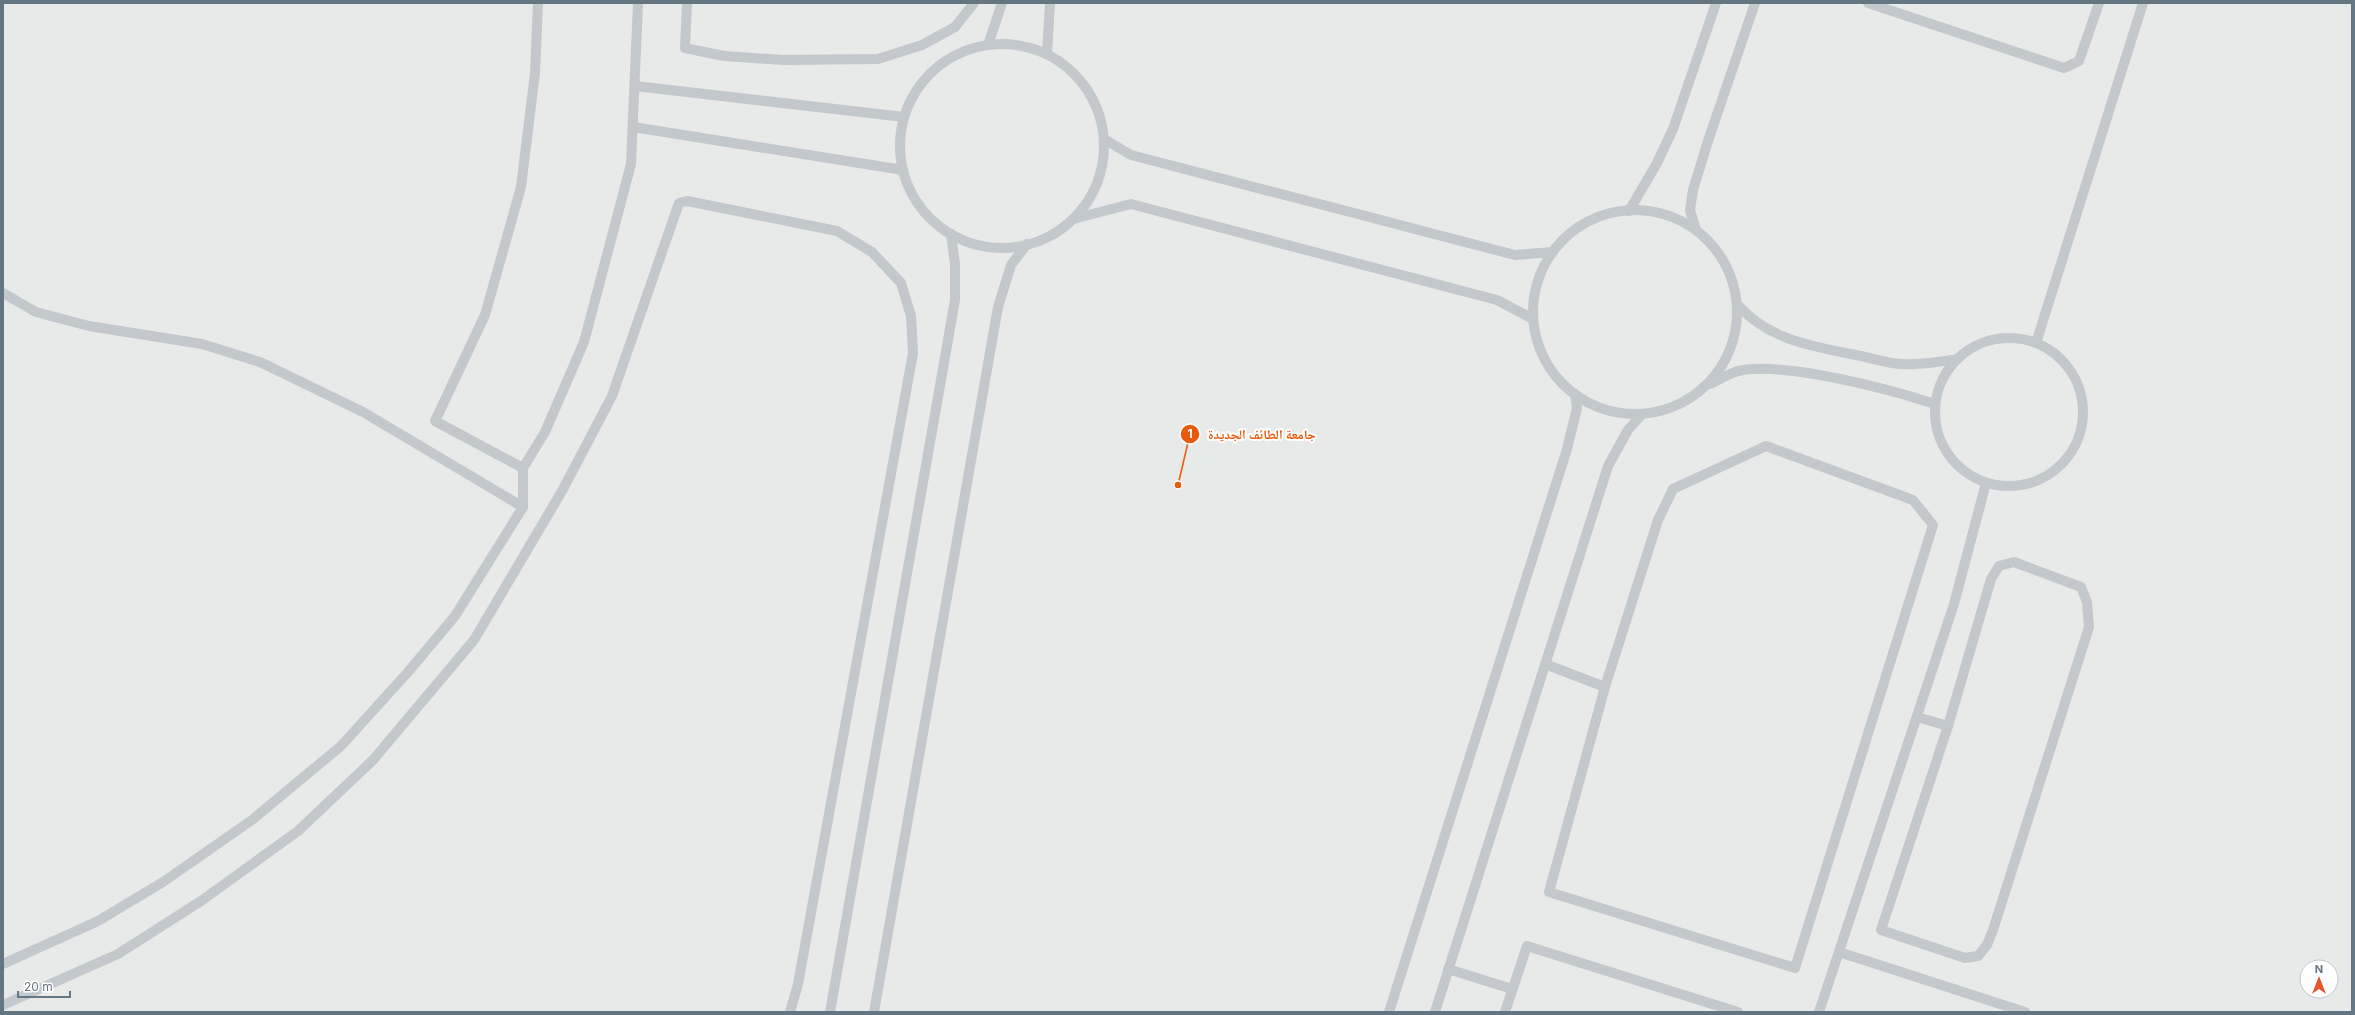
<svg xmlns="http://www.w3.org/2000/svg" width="2355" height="1015" font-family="Inter,'Noto Naskh Arabic',sans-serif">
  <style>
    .built { fill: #e8e9e9; fill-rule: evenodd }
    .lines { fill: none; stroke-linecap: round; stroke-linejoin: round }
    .lane { stroke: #c3c8cc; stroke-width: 10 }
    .leader { fill: none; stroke: #e8590c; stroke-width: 1.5 }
    .callout-dot { fill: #e8590c; stroke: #fff; stroke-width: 1.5 }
    .mark-label { font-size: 12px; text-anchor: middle; font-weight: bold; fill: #fff }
    .callout-label { font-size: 13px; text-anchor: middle; font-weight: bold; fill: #e8590c; stroke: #fff; stroke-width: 4; stroke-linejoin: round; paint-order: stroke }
  </style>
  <rect width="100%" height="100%" fill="#fafaf8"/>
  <path class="built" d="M 3,3 L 2352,3 L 2352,1012 L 3,1012 ZM 2307,967 L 2331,967 L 2331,991 L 2307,991 Z"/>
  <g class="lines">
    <g class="lane">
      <polyline points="687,3 685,48 724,56 783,60 878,59 922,45 955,27 974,3"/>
      <polyline points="1868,3 2064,68 2079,61 2099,3"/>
      <circle cx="1002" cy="146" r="102"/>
      <polyline points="988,45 1002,3"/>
      <polyline points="1047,54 1050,3"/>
      <polyline points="635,86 904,117"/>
      <polyline points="633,127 903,170"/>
      <polyline points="1104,139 1131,155 1515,255 1553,252"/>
      <circle cx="1635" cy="312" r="102"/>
      <polyline points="1629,211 1657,163 1673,129 1716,3"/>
      <polyline points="1073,219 1131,204 1497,300 1533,319"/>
      <polyline points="1696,230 1690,210 1693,190 1708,141 1755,3"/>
      <polyline points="3,293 36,312 89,326 202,344 260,362 363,412 523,507"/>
      <path d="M 1738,305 C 1769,341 1817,347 1861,356 C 1875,359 1889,364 1903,364 C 1922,365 1939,362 1957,359"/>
      <circle cx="2009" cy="412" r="74"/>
      <polyline points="2036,343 2143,3"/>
      <path d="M 1710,384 C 1719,380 1728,374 1738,371 C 1783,361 1889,389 1935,404"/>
      <polyline points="523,468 435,421 485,315 521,187 535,73 538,3"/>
      <polygon points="2014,562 2081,587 2087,602 2089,627 1993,930 1987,945 1978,956 1965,958 1881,930 1948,726 1991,579 1999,566"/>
      <polyline points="1545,664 1605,687 1658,520 1673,489 1766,446 1913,500 1933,525 1795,968 1549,892 1605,687"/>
      <polyline points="1917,717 1948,726"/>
      <polyline points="1839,952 2025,1012"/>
      <polyline points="3,964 98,921 163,882 252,820 341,746 408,672 455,616 523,507 523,468 545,432 584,342 631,164 638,3"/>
      <polyline points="1448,969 1512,989"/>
      <polyline points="3,1005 118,954 201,901 298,831 373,760 474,640 562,491 612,396 679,203 687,201 837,231 872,252 901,283 911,316 913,353 798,984 790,1012"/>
      <polyline points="830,1012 955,300 955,264 951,234"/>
      <polyline points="874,1012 998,307 1011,265 1027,244"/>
      <polyline points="1389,1012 1567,449 1577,408 1575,394"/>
      <polyline points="1435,1012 1608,466 1628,430 1642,414"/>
      <polyline points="1505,1012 1527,946 1738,1012"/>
      <polyline points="1819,1012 1954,604 1986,483"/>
    </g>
  </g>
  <path class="leader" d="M1178 485L1190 434"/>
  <g class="callout-dot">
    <circle cx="1178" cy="485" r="4"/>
    <circle cx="1190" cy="434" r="10"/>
  </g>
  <g class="mark-label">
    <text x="1190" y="438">1</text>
  </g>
  <g class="callout-label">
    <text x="1262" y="439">جامعة الطائف الجديدة</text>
  </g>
  <rect width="2355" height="1015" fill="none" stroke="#657683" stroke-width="8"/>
  <g transform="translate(2319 979)"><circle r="19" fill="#ffffff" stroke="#c1c8cd"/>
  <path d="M0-3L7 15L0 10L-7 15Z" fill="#e4572e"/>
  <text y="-6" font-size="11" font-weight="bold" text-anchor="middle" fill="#657683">N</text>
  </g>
  <path d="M18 991v6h52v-6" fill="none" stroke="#657683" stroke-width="2"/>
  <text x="24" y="991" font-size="12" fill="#657683" stroke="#ffffff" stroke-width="3" paint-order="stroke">20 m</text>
</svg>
